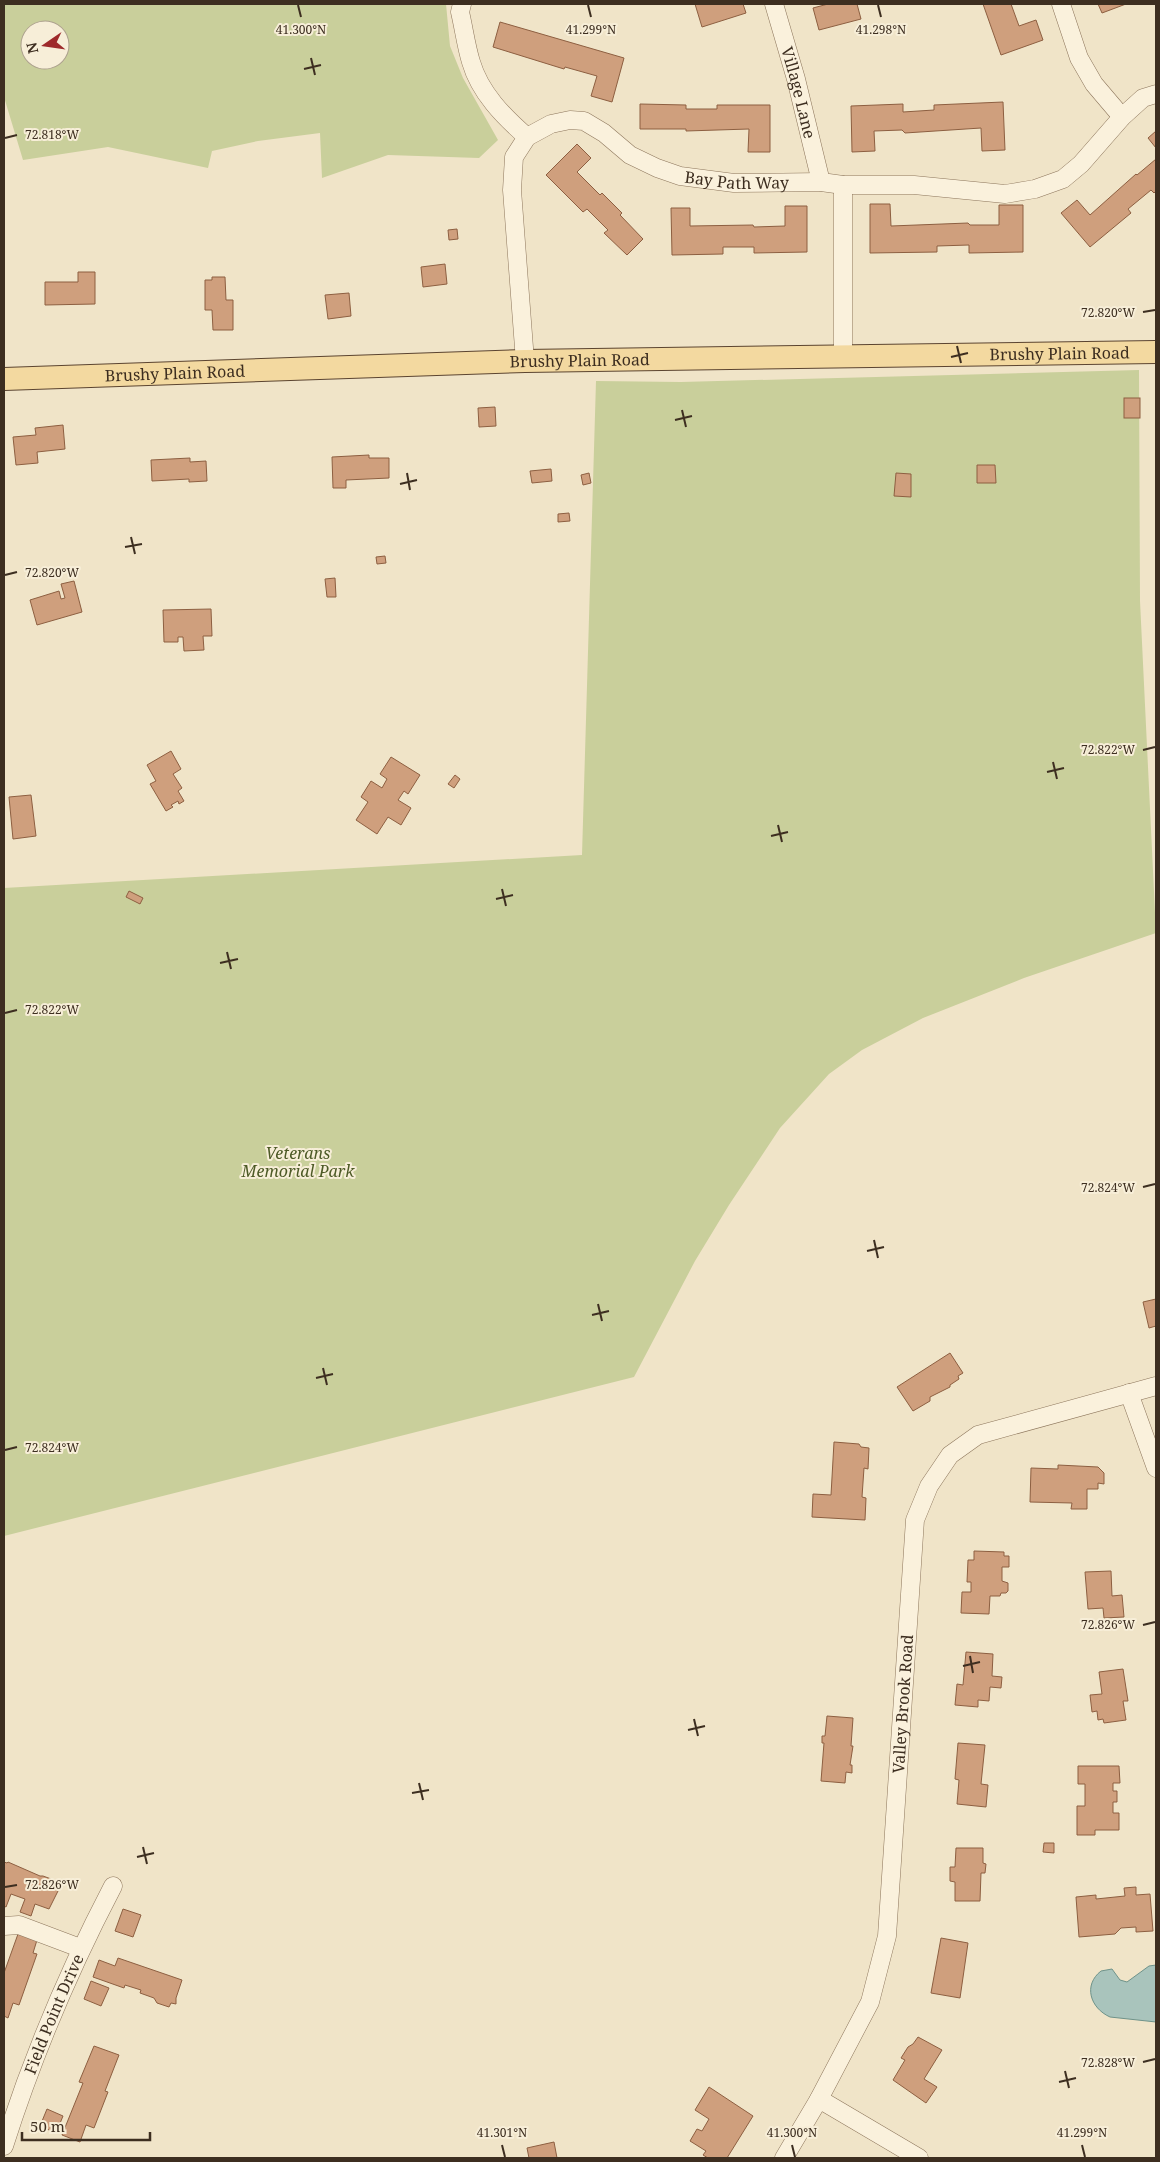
<svg xmlns="http://www.w3.org/2000/svg" width="1160" height="2162" font-family="'Noto Serif',serif">
  <style>
    .green { fill: #c9cf9b; fill-rule: evenodd }
    .water { fill: #a9c4bc; stroke: #6f938a }
    .building { fill: #cf9f7d; stroke: #8d5f41 }
    .lines { fill: none; stroke-linecap: round; stroke-linejoin: round }
    .minor-casing { stroke: #8d765c; stroke-width: 19 }
    .major-casing { stroke: #5b4430; stroke-width: 24 }
    .minor { stroke: #faf1dc; stroke-width: 18 }
    .major { stroke: #f3d9a0; stroke-width: 22 }
    .ticks { fill: none; stroke: #3d2e20; stroke-width: 2 }
    .labels { text-anchor: middle; stroke-width: 4; stroke-linejoin: round; paint-order: stroke }
    .street-label { font-size: 16px; fill: #3d2e20; stroke: #f7eed8 }
    .park-label { font-size: 16px; font-style: italic; fill: #4d5a26; stroke: #f7eed8 }
    .ticks-label { font-size: 12px; text-anchor: middle; fill: #3d2e20; stroke: #f7eed8; stroke-width: 4; stroke-linejoin: round; paint-order: stroke }
  </style>
  <rect width="100%" height="100%" fill="#f0e4c8"/>
  <g class="green">
    <path d="M 4,4 L 446,4 L 450,46 L 463,78 L 498,140 L 479,158 L 388,155 L 322,178 L 320,133 L 258,141 L 212,151 L 208,168 L 108,147 L 23,160 L 4,97 ZM 30,30 L 60,30 L 60,60 L 30,60 Z"/>
    <polygon points="1139,370 1140,601 1156,933 1024,978 923,1018 862,1050 829,1074 780,1128 729,1205 695,1261 634,1377 4,1536 4,888 582,855 596,381 681,382"/>
  </g>
  <path class="water" d="M 1156,1965 L 1156,2022 L 1110,2017 C 1090,2008 1083,1985 1101,1971 L 1112,1969 L 1120,1980 L 1127,1982 L 1149,1966 Z"/>
  <g class="building">
    <polygon points="695,4 743,4 746,13 702,27"/>
    <polygon points="828,4 857,4 861,19 819,30 813,8"/>
    <polygon points="983,4 1011,4 1019,26 1036,20 1043,40 1001,55"/>
    <polygon points="1098,4 1126,4 1102,13"/>
    <polygon points="500,22 624,58 612,102 591,96 597,76 565,67 564,69 493,47"/>
    <polygon points="1003,102 1005,150 982,151 981,128 905,133 902,130 874,131 875,151 852,152 851,106 903,104 903,112 934,110 934,105"/>
    <polygon points="640,104 686,105 686,109 717,109 717,105 770,105 770,152 748,152 749,129 686,131 686,129 640,129"/>
    <polygon points="1156,131 1156,148 1148,138"/>
    <polygon points="577,144 591,158 577,172 600,195 602,193 622,213 620,215 643,239 627,255 604,233 608,230 587,209 583,212 546,175"/>
    <polygon points="1156,159 1156,191 1154,193 1151,190 1128,209 1131,213 1090,247 1061,213 1077,200 1090,215 1136,174 1137,175"/>
    <polygon points="870,204 890,204 891,226 968,223 970,225 999,225 999,205 1023,205 1023,252 969,253 969,245 937,246 937,252 870,253"/>
    <polygon points="785,206 807,206 807,252 754,253 754,247 723,247 723,254 672,255 671,208 690,208 690,226 753,225 754,227 785,226"/>
    <polygon points="457,229 458,239 449,240 448,230"/>
    <polygon points="445,264 447,284 423,287 421,267"/>
    <polygon points="78,272 95,272 95,304 45,305 45,282 78,282"/>
    <polygon points="212,277 225,277 226,300 233,300 233,330 213,330 212,310 205,310 205,280 212,280"/>
    <polygon points="349,293 351,316 328,319 325,295"/>
    <rect x="1124" y="398" width="16" height="20"/>
    <polygon points="495,407 496,426 479,427 478,408"/>
    <polygon points="63,425 65,449 37,452 38,463 16,465 13,437 36,435 35,428"/>
    <polygon points="369,455 369,458 389,458 389,478 346,480 346,488 333,488 332,457"/>
    <polygon points="190,458 190,462 206,461 207,481 189,482 189,479 152,481 151,460"/>
    <polygon points="977,465 995,465 996,483 977,483"/>
    <polygon points="551,469 552,481 532,483 530,471"/>
    <polygon points="589,473 591,483 583,485 581,475"/>
    <polygon points="896,473 911,474 911,497 894,496"/>
    <polygon points="569,513 570,521 558,522 558,514"/>
    <polygon points="385,556 386,563 377,564 376,557"/>
    <polygon points="335,578 336,597 327,597 325,579"/>
    <polygon points="74,581 82,612 37,625 30,600 59,591 61,599 65,598 61,584"/>
    <polygon points="211,609 212,636 203,636 204,650 184,651 183,637 178,637 178,642 164,642 163,610"/>
    <polygon points="171,751 181,769 173,774 182,788 178,791 184,801 179,804 178,801 171,805 173,807 166,811 150,784 156,781 147,765"/>
    <polygon points="391,757 420,775 408,794 404,791 398,800 411,808 401,825 388,817 377,834 356,820 368,802 361,797 371,781 382,788 387,779 380,774"/>
    <polygon points="455,775 460,779 454,788 448,784"/>
    <polygon points="31,795 36,836 13,839 9,797"/>
    <polygon points="129,891 143,898 140,904 126,897"/>
    <polygon points="1156,1299 1156,1326 1149,1328 1143,1302"/>
    <polygon points="950,1353 963,1373 958,1376 959,1379 950,1385 950,1387 930,1397 930,1401 913,1411 897,1387"/>
    <polygon points="834,1442 859,1444 861,1447 869,1448 868,1469 864,1468 862,1497 866,1498 865,1520 812,1517 813,1494 831,1495"/>
    <polygon points="1058,1465 1098,1467 1104,1473 1104,1484 1098,1483 1098,1489 1087,1489 1087,1509 1071,1509 1072,1503 1030,1502 1031,1468 1058,1469"/>
    <polygon points="974,1551 1004,1552 1004,1556 1009,1556 1009,1567 1002,1567 1002,1581 1008,1583 1008,1591 1006,1593 1001,1593 1000,1596 990,1596 989,1614 961,1613 962,1592 971,1592 971,1582 967,1582 968,1560 974,1560"/>
    <polygon points="1111,1571 1112,1596 1122,1595 1124,1617 1104,1618 1103,1608 1088,1609 1085,1572"/>
    <polygon points="966,1652 993,1654 992,1676 1002,1677 1001,1688 990,1687 989,1701 978,1700 978,1707 955,1705 957,1684 963,1685"/>
    <polygon points="1123,1669 1128,1701 1123,1701 1126,1720 1104,1723 1103,1719 1098,1720 1097,1711 1092,1712 1090,1695 1102,1694 1099,1672"/>
    <polygon points="827,1716 853,1718 851,1746 853,1746 850,1765 852,1765 852,1773 846,1772 845,1783 821,1781 824,1743 822,1743 822,1736 825,1736"/>
    <polygon points="958,1743 985,1745 981,1784 988,1785 986,1807 957,1804 959,1780 955,1779"/>
    <polygon points="1078,1766 1119,1766 1120,1783 1113,1783 1113,1791 1117,1791 1117,1802 1113,1802 1113,1813 1119,1813 1119,1830 1095,1830 1095,1835 1077,1835 1077,1806 1085,1806 1085,1784 1078,1784"/>
    <polygon points="1044,1843 1054,1843 1054,1853 1043,1852"/>
    <polygon points="956,1848 983,1848 983,1863 986,1864 985,1873 981,1873 980,1901 955,1901 955,1882 950,1881 950,1867 955,1867"/>
    <polygon points="4,1862 7,1863 8,1862 40,1876 43,1876 62,1883 49,1909 35,1904 31,1916 20,1912 25,1899 11,1894 6,1907 4,1906"/>
    <polygon points="1136,1887 1136,1895 1150,1894 1153,1931 1136,1932 1136,1927 1121,1928 1115,1934 1079,1937 1076,1897 1096,1895 1096,1899 1125,1896 1124,1888"/>
    <polygon points="123,1909 141,1915 133,1937 115,1931"/>
    <polygon points="18,1934 37,1940 33,1953 37,1954 19,2005 13,2003 8,2018 4,2016 4,1973"/>
    <polygon points="941,1938 968,1943 960,1998 931,1993"/>
    <polygon points="118,1958 182,1980 176,1998 176,2004 171,2003 169,2007 157,2003 154,1998 140,1993 141,1990 125,1985 124,1988 93,1977 99,1960 115,1966"/>
    <polygon points="91,1981 109,1988 101,2006 84,1999"/>
    <polygon points="918,2037 942,2050 924,2079 937,2087 926,2103 893,2080 905,2060 901,2058 908,2047 913,2044"/>
    <polygon points="94,2046 119,2055 105,2091 108,2092 94,2128 86,2125 80,2142 62,2135 83,2083 79,2082"/>
    <polygon points="709,2087 753,2116 727,2158 708,2158 703,2155 706,2151 690,2141 697,2129 702,2131 709,2119 695,2110"/>
    <polygon points="47,2109 63,2116 56,2133 40,2126"/>
    <polygon points="554,2142 557,2158 529,2158 527,2148"/>
  </g>
  <g class="lines">
    <g class="minor-casing">
      <g id="minor">
        <path d="M 462,4 L 460,12 C 464,29 466,46 471,62 C 480,93 504,117 527,137"/>
        <path id="s1" d="M 774,4 L 796,79 L 821,182"/>
        <polyline points="1061,4 1079,58 1094,84 1122,117"/>
        <polyline points="843,185 843,357"/>
        <path id="s2" d="M 525,361 L 512,190 L 514,157 L 527,137 L 551,124 L 570,120 L 584,121 L 604,133 L 630,155 L 657,168 L 680,176 L 734,183 L 821,182 L 843,185 L 914,185 L 1005,194 L 1035,189 L 1063,179 L 1081,164 L 1122,117 L 1143,98 L 1156,94"/>
        <polyline points="1129,1393 1156,1468"/>
        <polyline points="4,1926 19,1925 80,1948"/>
        <polyline points="819,2099 919,2158"/>
        <path id="s3" d="M 4,2146 C 33,2055 69,1970 113,1886"/>
        <path id="s4" d="M 784,2158 L 819,2099 L 870,2002 L 887,1936 L 915,1520 L 929,1486 L 950,1455 L 978,1435 L 1156,1386"/>
      </g>
    </g>
    <g class="major-casing">
      <g id="major">
        <path id="s5" d="M 4,379 L 525,361 L 1156,352"/>
      </g>
    </g>
    <use href="#minor" class="minor"/>
    <use href="#major" class="major"/>
  </g>
  <path class="ticks" d="M 298,5 L 301,17M 588,5 L 591,17M 878,5 L 881,17M 311,58 L 315,75M 304,69 L 321,65M 5,138 L 17,135M 1143,312 L 1155,310M 957,346 L 961,363M 951,357 L 968,353M 682,410 L 686,427M 675,420 L 692,416M 407,473 L 410,490M 400,484 L 417,480M 131,537 L 135,554M 125,547 L 142,544M 5,575 L 17,572M 1143,750 L 1155,747M 1053,762 L 1057,779M 1047,772 L 1064,768M 778,825 L 782,842M 771,836 L 788,832M 502,889 L 506,906M 496,899 L 513,895M 227,952 L 231,969M 220,963 L 238,959M 5,1013 L 17,1010M 1143,1187 L 1155,1184M 874,1240 L 878,1258M 867,1251 L 884,1247M 598,1304 L 602,1321M 592,1315 L 609,1311M 323,1368 L 327,1385M 316,1378 L 333,1374M 5,1450 L 17,1447M 1143,1625 L 1155,1622M 970,1656 L 973,1673M 963,1666 L 980,1662M 694,1719 L 698,1736M 688,1730 L 705,1726M 419,1783 L 423,1800M 412,1793 L 429,1790M 143,1847 L 147,1864M 137,1857 L 154,1853M 5,1887 L 17,1885M 1143,2062 L 1155,2059M 1065,2071 L 1069,2088M 1059,2082 L 1076,2078M 502,2145 L 505,2157M 792,2145 L 795,2157M 1082,2145 L 1085,2157"/>
  <g class="labels">
    <g class="street-label">
      <text dy="6" stroke="none"><textPath href="#s1" startOffset="92">Village Lane</textPath></text>
      <text dy="6" stroke="none"><textPath href="#s2" startOffset="458">Bay Path Way</textPath></text>
      <text dy="6" stroke="none"><textPath href="#s5" startOffset="1056">Brushy Plain Road</textPath></text>
      <text dy="6" stroke="none"><textPath href="#s5" startOffset="576">Brushy Plain Road</textPath></text>
      <text dy="6" stroke="none"><textPath href="#s5" startOffset="171">Brushy Plain Road</textPath></text>
      <text dy="6" stroke="none"><textPath href="#s4" startOffset="479">Valley Brook Road</textPath></text>
      <text dy="6" stroke="none"><textPath href="#s3" startOffset="141">Field Point Drive</textPath></text>
    </g>
    <g class="park-label">
      <text x="298" y="1159">Veterans<tspan x="298" dy="18">Memorial Park</tspan></text>
    </g>
  </g>
  <g class="ticks-label">
    <text x="301" y="34">41.300°N</text>
    <text x="591" y="34">41.299°N</text>
    <text x="881" y="34">41.298°N</text>
    <text x="52" y="139">72.818°W</text>
    <text x="1108" y="317">72.820°W</text>
    <text x="52" y="577">72.820°W</text>
    <text x="1108" y="754">72.822°W</text>
    <text x="52" y="1014">72.822°W</text>
    <text x="1108" y="1192">72.824°W</text>
    <text x="52" y="1452">72.824°W</text>
    <text x="1108" y="1629">72.826°W</text>
    <text x="52" y="1889">72.826°W</text>
    <text x="1108" y="2067">72.828°W</text>
    <text x="502" y="2137">41.301°N</text>
    <text x="792" y="2137">41.300°N</text>
    <text x="1082" y="2137">41.299°N</text>
  </g>
  <rect width="1160" height="2162" fill="none" stroke="#3d2e20" stroke-width="10"/>
  <g transform="translate(45 45) rotate(257)"><circle r="24" fill="#f7eed8" stroke="#ada18e"/>
  <path d="M0-4L9 19L0 12L-9 19Z" fill="#9e2a2b"/>
  <text y="-8" font-size="14" font-weight="bold" text-anchor="middle" fill="#3d2e20">N</text>
  </g>
  <path d="M22 2132v8h128v-8" fill="none" stroke="#3d2e20" stroke-width="2.5"/>
  <text x="30" y="2132" font-size="15" fill="#3d2e20" stroke="#f7eed8" stroke-width="4" paint-order="stroke">50 m</text>
</svg>
